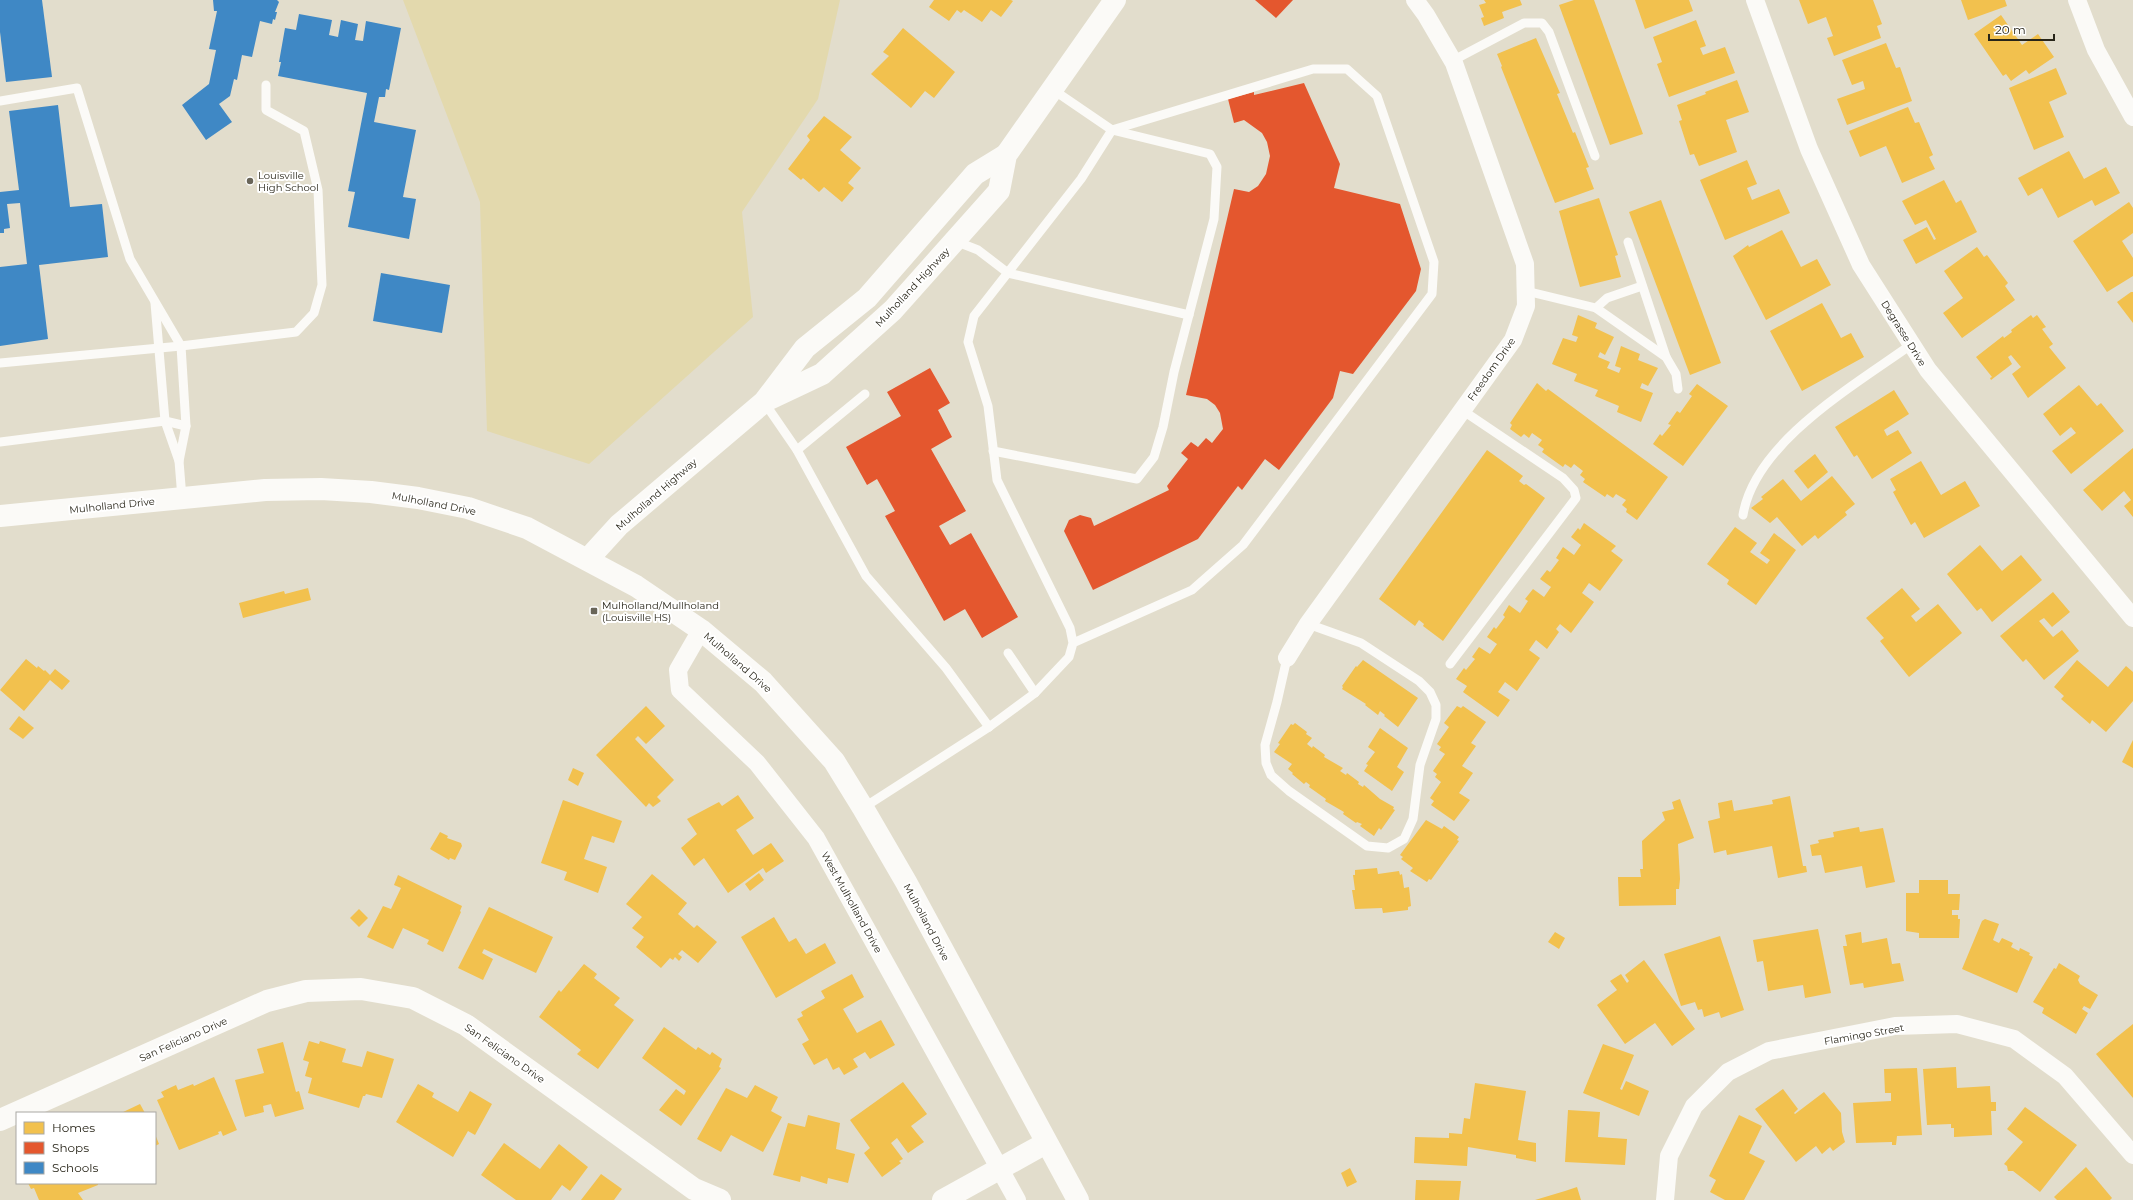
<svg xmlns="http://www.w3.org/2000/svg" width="2133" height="1200" font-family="Montserrat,sans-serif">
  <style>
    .green { fill: #e3d9ad }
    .homes { fill: #f2c14e }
    .shops { fill: #e4572e }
    .schools { fill: #3f88c5 }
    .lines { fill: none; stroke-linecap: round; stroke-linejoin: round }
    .service { stroke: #fbfaf7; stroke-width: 9 }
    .minor { stroke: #fbfaf7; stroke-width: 18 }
    .tertiary { stroke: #fbfaf7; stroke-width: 22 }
    .secondary { stroke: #fbfaf7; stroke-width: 22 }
    .poi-dot { fill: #696558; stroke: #fff; stroke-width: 1.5 }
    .labels { text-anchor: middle; stroke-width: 4; stroke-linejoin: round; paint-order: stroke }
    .poi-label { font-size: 10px; fill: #282519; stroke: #fff; text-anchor: start }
    .street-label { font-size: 10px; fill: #282519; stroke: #fff }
  </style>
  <rect width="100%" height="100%" fill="#e2ddcc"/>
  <polygon class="green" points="403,0 840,0 818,99 742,212 753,317 589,464 487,431 480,202"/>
  <g class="homes">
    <polygon points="934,0 1011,0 1013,1 1001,17 991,10 982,22 964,10 961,13 957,10 949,21 929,7"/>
    <polygon points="1484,0 1520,0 1522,5 1502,12 1504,18 1484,26 1481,18 1484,17 1479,5 1486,3"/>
    <polygon points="1574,0 1594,0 1643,134 1610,145 1559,5"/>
    <polygon points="1635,0 1689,0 1693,11 1645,29"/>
    <polygon points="1799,0 1873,0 1882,24 1877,26 1881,38 1834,56 1827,38 1833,36 1826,17 1808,24"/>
    <polygon points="1961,0 2005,0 2007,6 1968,20"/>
    <polygon points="2001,15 2022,45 2038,34 2054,57 2029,74 2026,70 2011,81 2006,74 2003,76 1974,34"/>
    <polygon points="1696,20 1706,46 1700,48 1703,55 1725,47 1735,73 1669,97 1657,64 1662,62 1653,37"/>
    <polygon points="903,28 955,72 934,98 925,91 911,108 871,74 889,56 883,52"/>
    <polygon points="1536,38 1560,93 1557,94 1573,133 1575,132 1589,167 1586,168 1594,189 1555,203 1501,67 1502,66 1497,54"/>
    <polygon points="1886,43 1896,68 1900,67 1912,101 1847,125 1837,99 1865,89 1863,81 1852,85 1842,60"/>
    <polygon points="2056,68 2067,94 2049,102 2064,137 2034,150 2009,88"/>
    <polygon points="1737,80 1749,112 1726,120 1737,152 1699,166 1694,154 1690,155 1679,121 1682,120 1677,105 1706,94 1705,92"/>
    <polygon points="1908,107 1915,123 1919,122 1933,155 1929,157 1935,169 1902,183 1886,146 1860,157 1849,131"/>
    <polygon points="824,116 852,137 840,150 861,168 848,183 854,188 842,202 824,187 819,192 803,178 801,180 788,169 810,140 807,136"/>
    <polygon points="2069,151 2084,179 2106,167 2120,193 2095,206 2092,200 2058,218 2042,188 2028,196 2018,178"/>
    <polygon points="1747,160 1757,184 1747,188 1752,200 1779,189 1790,213 1725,240 1700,180"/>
    <polygon points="1944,180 1956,203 1961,200 1977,232 1916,264 1903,240 1927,227 1934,240 1936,239 1926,220 1915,225 1902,201"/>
    <polygon points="1599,198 1618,255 1615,256 1621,277 1580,287 1559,211"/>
    <polygon points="1661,200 1721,363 1690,375 1629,212"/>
    <polygon points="2129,202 2133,208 2133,233 2122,241 2133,258 2133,276 2107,292 2073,241"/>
    <polygon points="1782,230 1801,267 1817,259 1831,285 1766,320 1733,256 1748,245 1749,247"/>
    <polygon points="1977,247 1984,257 1987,255 2008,283 2005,286 2015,300 1962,338 1943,313 1963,298 1944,271"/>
    <polygon points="2131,292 2133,292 2133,323 2117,302"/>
    <polygon points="1822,303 1841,338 1851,333 1864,357 1802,391 1770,331"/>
    <polygon points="1578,315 1597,323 1595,328 1614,337 1605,355 1600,352 1598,357 1610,362 1607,368 1619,373 1621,368 1615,366 1621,346 1640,354 1638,360 1658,368 1648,386 1642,383 1640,388 1653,393 1641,422 1617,412 1619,406 1595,396 1598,390 1574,381 1577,374 1552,364 1563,338 1576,342 1578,337 1572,335"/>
    <polygon points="2031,315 2033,318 2037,315 2046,327 2042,329 2053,344 2049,347 2066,368 2028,398 2012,374 2021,367 2011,355 2008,357 2012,364 1991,380 1990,378 1992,377 1976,357 2003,336 2004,338 2012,332 2011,330"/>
    <polygon points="1537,383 1546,391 1548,389 1668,477 1637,520 1626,512 1627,509 1622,505 1626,500 1616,494 1613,498 1607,494 1605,497 1583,482 1585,479 1580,475 1583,471 1574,464 1571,468 1565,464 1563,467 1542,452 1544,449 1538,445 1542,440 1532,433 1529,438 1524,434 1521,437 1510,429 1512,425 1510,423"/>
    <polygon points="1697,384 1728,406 1683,466 1653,444 1660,434 1662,436 1671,425 1668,424 1677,411 1680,413 1692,396 1689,394"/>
    <polygon points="2079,385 2097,406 2101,403 2124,431 2071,474 2052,451 2076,433 2071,427 2060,436 2043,414"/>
    <polygon points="1894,390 1909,414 1884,430 1887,436 1898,430 1912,453 1872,479 1857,455 1854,457 1835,427"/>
    <polygon points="2133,448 2133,517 2124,506 2131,500 2124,491 2102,511 2083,490"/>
    <polygon points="1487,450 1523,476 1519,481 1524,485 1526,484 1545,498 1443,641 1423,626 1424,624 1419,620 1415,626 1379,599"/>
    <polygon points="1815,454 1828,472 1808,489 1794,471"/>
    <polygon points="1921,461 1941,495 1965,481 1980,506 1924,538 1915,522 1911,525 1893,492 1896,490 1890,479"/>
    <polygon points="1832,476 1855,504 1845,512 1847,515 1818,539 1815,535 1802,546 1777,517 1770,523 1751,508 1763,499 1761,497 1783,479 1801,501"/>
    <polygon points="1584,523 1616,546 1611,551 1623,560 1600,591 1589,583 1582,593 1594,602 1571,633 1560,624 1556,629 1559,632 1547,649 1536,640 1529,650 1540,658 1517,691 1505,682 1498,692 1510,700 1498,717 1463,692 1467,686 1456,679 1464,668 1466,670 1475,659 1472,657 1479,647 1490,654 1497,644 1487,637 1494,627 1496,629 1505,617 1503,615 1509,605 1520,613 1528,601 1525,599 1533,589 1544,597 1551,587 1540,579 1547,570 1550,572 1559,560 1556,558 1563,547 1574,555 1581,545 1571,537 1578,528 1580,530"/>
    <polygon points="1735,527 1757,543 1750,552 1767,564 1770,560 1760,553 1774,533 1796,550 1756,605 1727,584 1729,580 1707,564"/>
    <polygon points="1980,545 2002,571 2021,555 2042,580 1992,622 1981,608 1977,611 1947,574"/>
    <polygon points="308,588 311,600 243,618 239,603 284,591 285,594"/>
    <polygon points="1902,588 1920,609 1911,616 1916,622 1938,604 1962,633 1909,677 1880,641 1884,638 1866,618"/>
    <polygon points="2053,592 2070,612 2052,627 2044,618 2039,621 2053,637 2062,630 2079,651 2044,680 2026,659 2023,662 2000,636"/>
    <polygon points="26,659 37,668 38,666 44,671 45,670 50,675 55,669 70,681 62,690 50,680 24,711 0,690"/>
    <polygon points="1363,660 1418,698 1398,727 1384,716 1385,715 1380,711 1378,715 1365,705 1366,704 1342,689 1343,687 1342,686 1356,666 1357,667"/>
    <polygon points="2077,660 2108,687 2126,666 2133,672 2133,701 2106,732 2092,720 2090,724 2061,699 2064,696 2054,687"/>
    <polygon points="646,706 665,726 646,744 638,736 635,739 674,780 657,797 661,801 653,807 649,803 646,807 596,755"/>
    <polygon points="1457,706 1461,708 1463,706 1486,722 1471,743 1476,746 1462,766 1473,773 1459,793 1470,800 1454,821 1431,805 1434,801 1430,798 1441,782 1435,777 1437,774 1433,771 1445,754 1439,750 1441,747 1437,744 1449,727 1444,723"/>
    <polygon points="19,716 34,728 23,739 9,729"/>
    <polygon points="1295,723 1307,732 1306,734 1312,738 1307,744 1312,748 1313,746 1325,755 1324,757 1343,768 1340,771 1346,775 1347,773 1359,782 1358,784 1363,787 1364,785 1380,799 1394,807 1393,809 1395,810 1381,830 1379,828 1374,836 1360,826 1362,824 1357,822 1356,823 1343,814 1344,812 1325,801 1326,799 1309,787 1310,785 1306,782 1304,784 1292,774 1293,773 1288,769 1292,764 1274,752 1280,744 1278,743 1291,724 1293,725"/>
    <polygon points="1380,728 1408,748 1397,767 1404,772 1392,791 1364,771 1368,765 1366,764 1375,752 1368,747"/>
    <polygon points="2133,740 2133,768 2122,762"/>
    <polygon points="573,768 584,773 578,786 568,780"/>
    <polygon points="738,795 754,818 736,830 753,855 771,843 784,861 766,873 763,868 728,893 704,858 694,866 681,848 697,834 687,819 719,802 722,806"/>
    <polygon points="1790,796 1803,866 1806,866 1807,872 1778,878 1772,846 1727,855 1726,850 1714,853 1708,821 1720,818 1718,803 1732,800 1734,811 1773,804 1772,800"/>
    <polygon points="1680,799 1694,838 1678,844 1680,879 1679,889 1676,889 1676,905 1619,906 1618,877 1641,877 1640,869 1643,869 1642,841 1665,820 1662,812 1674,809 1672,802"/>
    <polygon points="563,800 622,821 614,843 592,836 584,859 607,867 598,893 564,880 567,872 541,863"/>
    <polygon points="1426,820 1442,829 1444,826 1459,837 1457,840 1459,841 1431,880 1429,879 1427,882 1410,871 1413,868 1401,859 1403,857 1400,855"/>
    <polygon points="1859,827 1860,832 1883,828 1895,882 1866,888 1862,866 1825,873 1821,855 1812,856 1810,845 1819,843 1818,840 1834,837 1833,832"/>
    <polygon points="440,832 448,836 447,838 461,843 462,846 455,860 450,858 449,860 430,849"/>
    <polygon points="1377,868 1378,874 1399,871 1400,875 1402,874 1404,888 1409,887 1411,906 1408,907 1408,910 1383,913 1382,908 1355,909 1352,890 1355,890 1353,875 1355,875 1355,870"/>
    <polygon points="759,873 764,880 750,891 745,884"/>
    <polygon points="652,874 687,903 678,914 694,928 697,925 717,942 698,963 682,950 678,954 682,957 679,961 675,957 673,960 670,958 661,968 636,947 644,937 632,928 642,917 626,904"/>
    <polygon points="398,875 462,906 460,911 461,912 443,952 427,944 429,940 403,928 393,949 367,937 383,906 391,909 401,888 394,885"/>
    <polygon points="1919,880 1948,880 1948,894 1960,894 1959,910 1952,910 1952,915 1958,915 1958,919 1960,919 1959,938 1919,938 1919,933 1906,931 1906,893 1919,893"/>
    <polygon points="489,907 553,937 536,973 484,949 482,953 493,959 483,980 458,968"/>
    <polygon points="359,909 368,918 359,927 350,918"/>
    <polygon points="774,917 789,942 796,938 806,954 825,943 836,963 776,998 741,937"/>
    <polygon points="1985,919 1999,924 1993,940 1999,943 2002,938 2013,943 2011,947 2019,951 2020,948 2030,953 2029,955 2033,957 2017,993 1962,969 1982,921"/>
    <polygon points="1818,929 1831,993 1805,998 1803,985 1768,991 1763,961 1757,962 1753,940"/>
    <polygon points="1555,932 1565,938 1559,949 1548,942"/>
    <polygon points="1861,932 1862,943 1887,938 1892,964 1900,963 1904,981 1864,988 1863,983 1850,985 1843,946 1847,946 1845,935"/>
    <polygon points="1720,936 1744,1010 1721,1018 1719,1012 1704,1017 1702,1009 1698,1010 1695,1002 1681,1006 1664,954"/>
    <polygon points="1644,960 1695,1029 1672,1046 1655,1023 1625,1044 1597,1005 1617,990 1610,981 1621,974 1627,983 1629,981 1625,975"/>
    <polygon points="2059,963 2080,976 2078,980 2080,984 2098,995 2090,1009 2084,1006 2082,1009 2088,1013 2076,1034 2042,1013 2044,1008 2033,1002 2054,968 2056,969"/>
    <polygon points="584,964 597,974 594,978 620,998 614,1005 634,1020 598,1069 577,1054 581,1050 539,1017 559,990 561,992"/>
    <polygon points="852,974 864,997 843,1009 857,1033 881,1020 895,1045 870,1059 865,1052 853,1059 858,1067 844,1075 839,1067 833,1070 827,1058 814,1065 802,1044 809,1040 797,1019 803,1016 801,1012 825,998 821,991"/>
    <polygon points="2133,1024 2133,1098 2096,1054"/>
    <polygon points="664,1027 696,1050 698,1047 710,1055 712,1052 722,1059 719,1067 721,1068 681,1126 659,1110 676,1089 684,1095 686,1091 642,1058"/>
    <polygon points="309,1041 319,1044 320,1041 346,1049 342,1062 362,1067 367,1051 394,1059 382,1098 366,1094 365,1096 363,1096 359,1108 308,1093 312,1078 305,1076 309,1062 303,1060"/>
    <polygon points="283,1042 296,1092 299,1091 304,1109 275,1117 271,1104 263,1106 264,1112 245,1117 235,1080 264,1073 257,1049"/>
    <polygon points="1603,1044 1634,1055 1620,1089 1622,1090 1626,1081 1649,1091 1639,1116 1583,1093"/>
    <polygon points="1956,1067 1957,1088 1990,1086 1991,1102 1996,1102 1996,1111 1991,1111 1992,1135 1954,1137 1954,1128 1951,1128 1951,1124 1927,1125 1923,1069"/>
    <polygon points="1917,1068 1922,1135 1897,1136 1896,1145 1892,1145 1892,1142 1856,1143 1853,1103 1891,1101 1891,1093 1885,1093 1884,1069"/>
    <polygon points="214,1077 237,1130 223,1136 221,1131 218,1132 219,1134 179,1150 157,1100 164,1097 161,1092 176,1085 178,1090 193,1084 194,1086"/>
    <polygon points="903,1082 927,1114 911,1126 924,1142 908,1153 897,1138 891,1143 903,1159 899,1161 901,1163 882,1177 864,1153 870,1148 850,1120"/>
    <polygon points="1475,1083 1526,1091 1518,1140 1536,1143 1536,1162 1516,1158 1516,1155 1468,1147 1467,1166 1414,1163 1415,1137 1449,1138 1449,1133 1462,1134 1464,1118 1470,1119"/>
    <polygon points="418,1084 434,1093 432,1097 458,1112 470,1091 492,1104 475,1135 468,1131 453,1157 396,1122"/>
    <polygon points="755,1085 778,1097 771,1111 782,1117 763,1152 731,1135 721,1152 697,1139 726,1088 747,1098"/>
    <polygon points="1783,1089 1798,1109 1794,1113 1795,1114 1824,1092 1841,1113 1842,1132 1845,1142 1833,1151 1830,1147 1822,1154 1816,1146 1796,1162 1755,1109"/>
    <polygon points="140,1104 145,1113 121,1113"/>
    <polygon points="2025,1107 2077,1145 2040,1192 2013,1171 2008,1171 2007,1166 2004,1164 2023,1142 2007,1129"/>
    <polygon points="1568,1110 1600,1112 1598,1137 1627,1139 1625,1165 1565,1162"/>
    <polygon points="808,1115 840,1123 836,1149 855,1154 848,1183 828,1178 827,1184 801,1176 800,1182 773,1175 788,1123 805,1127"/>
    <polygon points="1739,1115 1762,1126 1749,1153 1765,1161 1744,1200 1725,1200 1710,1192 1716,1180 1709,1176"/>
    <polygon points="155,1134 159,1144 155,1146"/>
    <polygon points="504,1143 540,1169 559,1144 588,1167 570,1191 562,1185 551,1200 516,1200 481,1175"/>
    <polygon points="2086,1167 2112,1198 2110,1200 2057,1200 2054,1197"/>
    <polygon points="1350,1168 1357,1182 1347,1187 1341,1173"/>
    <polygon points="601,1174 622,1189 614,1200 581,1200"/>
    <polygon points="1416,1180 1461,1181 1459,1200 1415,1200"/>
    <polygon points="28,1183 98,1183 98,1185 78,1193 83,1200 39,1200 34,1188 31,1189"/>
    <polygon points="1577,1187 1581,1200 1535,1200 1565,1191"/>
  </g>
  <g class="shops">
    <polygon points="1255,0 1293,0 1276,18"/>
    <polygon points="1304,83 1340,164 1334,188 1400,204 1421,269 1416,291 1353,374 1340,371 1333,398 1279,470 1265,459 1242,490 1238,486 1198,539 1093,590 1064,531 1069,520 1080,515 1091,518 1094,526 1169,490 1167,486 1188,459 1181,453 1191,442 1198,447 1206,438 1212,443 1223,429 1220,413 1215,405 1207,399 1186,395 1234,189 1249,192 1258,186 1266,174 1270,156 1267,142 1262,133 1244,120 1234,123 1228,99 1254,92 1254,95"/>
    <polygon points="930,368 950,403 938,410 952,437 931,449 966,511 939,526 950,545 971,533 1018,617 982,638 965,609 944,621 885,516 895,511 877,479 867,485 846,447 901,416 887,392"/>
  </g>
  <g class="schools">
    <polygon points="0,0 42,0 52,77 6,82 0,32"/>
    <polygon points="213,0 277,0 279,2 275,12 277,12 275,20 273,19 272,24 260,21 252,57 242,55 237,80 234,79 230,96 219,104 232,122 206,140 182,105 209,84 216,50 209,49 217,11 214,11"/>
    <polygon points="299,14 332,20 329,35 338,37 341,20 358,24 355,40 363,41 366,21 401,28 389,90 386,89 385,97 379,97 374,122 416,130 403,197 416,199 409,239 348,227 355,192 348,191 367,93 278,76 281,62 279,62 285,28 296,30"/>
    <polygon points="58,105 70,207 102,204 108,257 39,265 48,339 0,346 0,267 27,264 20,203 7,204 10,228 4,229 4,233 0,233 0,192 19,190 9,111"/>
    <polygon points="381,273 450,285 442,333 373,321"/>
  </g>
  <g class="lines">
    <g class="service">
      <polyline points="1452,61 1524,23 1542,23 1549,32 1595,156"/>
      <polyline points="0,101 77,88 130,259 181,346 0,363"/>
      <polyline points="955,241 978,250 1008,273 1189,315"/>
      <polyline points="1628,242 1666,357"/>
      <polyline points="1526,291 1596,308 1666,357 1676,374 1678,389"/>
      <polyline points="155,303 165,421 179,461 182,498"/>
      <polyline points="1596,308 1607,298 1642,286"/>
      <polyline points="764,402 797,450 866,576 946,668 989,727"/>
      <polyline points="0,442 165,421 186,426"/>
      <polyline points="797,450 865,394"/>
      <polyline points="993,451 1137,479 1154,457 1163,427 1174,372 1214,219 1217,167 1210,154 1112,130 1052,89"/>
      <polyline points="179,461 186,426 181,346 296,332 314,313 322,285 318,190 304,131 266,110 266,85"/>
      <path d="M 1743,515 C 1755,442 1855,385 1912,344"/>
      <polyline points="1008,653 1035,693"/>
      <polyline points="1287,658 1277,702 1265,745 1266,763 1271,775 1289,791 1367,846 1388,848 1404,839 1413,819 1420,765 1436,719 1436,705 1430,692 1419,681 1361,643 1308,624"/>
      <polyline points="1450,664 1576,498 1574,490 1563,478 1462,410"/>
      <polyline points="863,808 989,727 1035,693 1069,657 1073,643 1070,628 997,480 988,406 968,342 974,316 1081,179 1112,130 1313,69 1347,69 1377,96 1434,262 1432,294 1243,545 1192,590 1073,643"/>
    </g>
    <g class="minor">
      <polyline points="1755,0 1809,149 1861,265 1928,370 2133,618"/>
      <polyline points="2077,0 2096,50 2133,117"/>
      <polyline points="701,630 678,670 680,690 757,763 816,838 1017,1200"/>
      <polyline points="1287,658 1308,624 1513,340 1526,306 1525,264 1454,63 1426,15 1415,0"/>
      <polyline points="1665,1200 1669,1156 1694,1106 1728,1072 1769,1051 1895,1026 1957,1024 2014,1039 2065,1076 2133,1155"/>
    </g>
    <g class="tertiary">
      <polyline points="0,1120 267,1001 306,991 361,989 413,998 466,1025 694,1189 720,1200"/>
      <polyline points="943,1200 1046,1143"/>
    </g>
    <g class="secondary">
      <polyline points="767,400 822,374 893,310 999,191 1006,155 1115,0"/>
      <polyline points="0,516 265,490 321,489 371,492 418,498 468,508 527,528 636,586 701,630 763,682 834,761 863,808 906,882 1078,1200"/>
      <polyline points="588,559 619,525 764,402 805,348 867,298 975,174 1006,155"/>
    </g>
  </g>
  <g class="poi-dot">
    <circle cx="250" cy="181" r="4"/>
    <rect x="590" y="607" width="8" height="8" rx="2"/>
  </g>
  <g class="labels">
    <g class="poi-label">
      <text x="258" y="179">Louisville<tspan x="258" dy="12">High School</tspan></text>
      <text x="602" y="609">Mulholland/Mullholand<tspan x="602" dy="12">(Louisville HS)</tspan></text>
    </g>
    <g class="street-label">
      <text transform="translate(912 287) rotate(-47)" y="4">Mulholland Highway</text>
      <text transform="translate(1904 333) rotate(58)" y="4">Degrasse Drive</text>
      <text transform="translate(1491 369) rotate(-55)" y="4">Freedom Drive</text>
      <text transform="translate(656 494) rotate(-41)" y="4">Mulholland Highway</text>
      <text transform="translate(434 503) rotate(11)" y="4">Mulholland Drive</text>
      <text transform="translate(112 505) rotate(-6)" y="4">Mulholland Drive</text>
      <text transform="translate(738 662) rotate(41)" y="4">Mulholland Drive</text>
      <text transform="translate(852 902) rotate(61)" y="4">West Mulholland Drive</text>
      <text transform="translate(927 922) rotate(62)" y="4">Mulholland Drive</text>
      <text transform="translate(1864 1034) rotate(-10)" y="4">Flamingo Street</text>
      <text transform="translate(183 1039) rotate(-24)" y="4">San Feliciano Drive</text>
      <text transform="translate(505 1053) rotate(35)" y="4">San Feliciano Drive</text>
    </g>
  </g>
  <rect x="16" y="1112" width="140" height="72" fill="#ffffff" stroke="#a9a8a3"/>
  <rect x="24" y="1122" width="20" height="12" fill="#f2c14e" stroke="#a9a8a3"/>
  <text x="52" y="1132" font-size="12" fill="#282519">Homes</text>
  <rect x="24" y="1142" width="20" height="12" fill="#e4572e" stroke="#a9a8a3"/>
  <text x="52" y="1152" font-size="12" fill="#282519">Shops</text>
  <rect x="24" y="1162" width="20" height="12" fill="#3f88c5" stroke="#a9a8a3"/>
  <text x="52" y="1172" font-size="12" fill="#282519">Schools</text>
  <path d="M1989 34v6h65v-6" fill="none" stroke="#282519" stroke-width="2"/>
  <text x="1995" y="34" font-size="12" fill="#282519" stroke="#ffffff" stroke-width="3" paint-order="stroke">20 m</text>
</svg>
